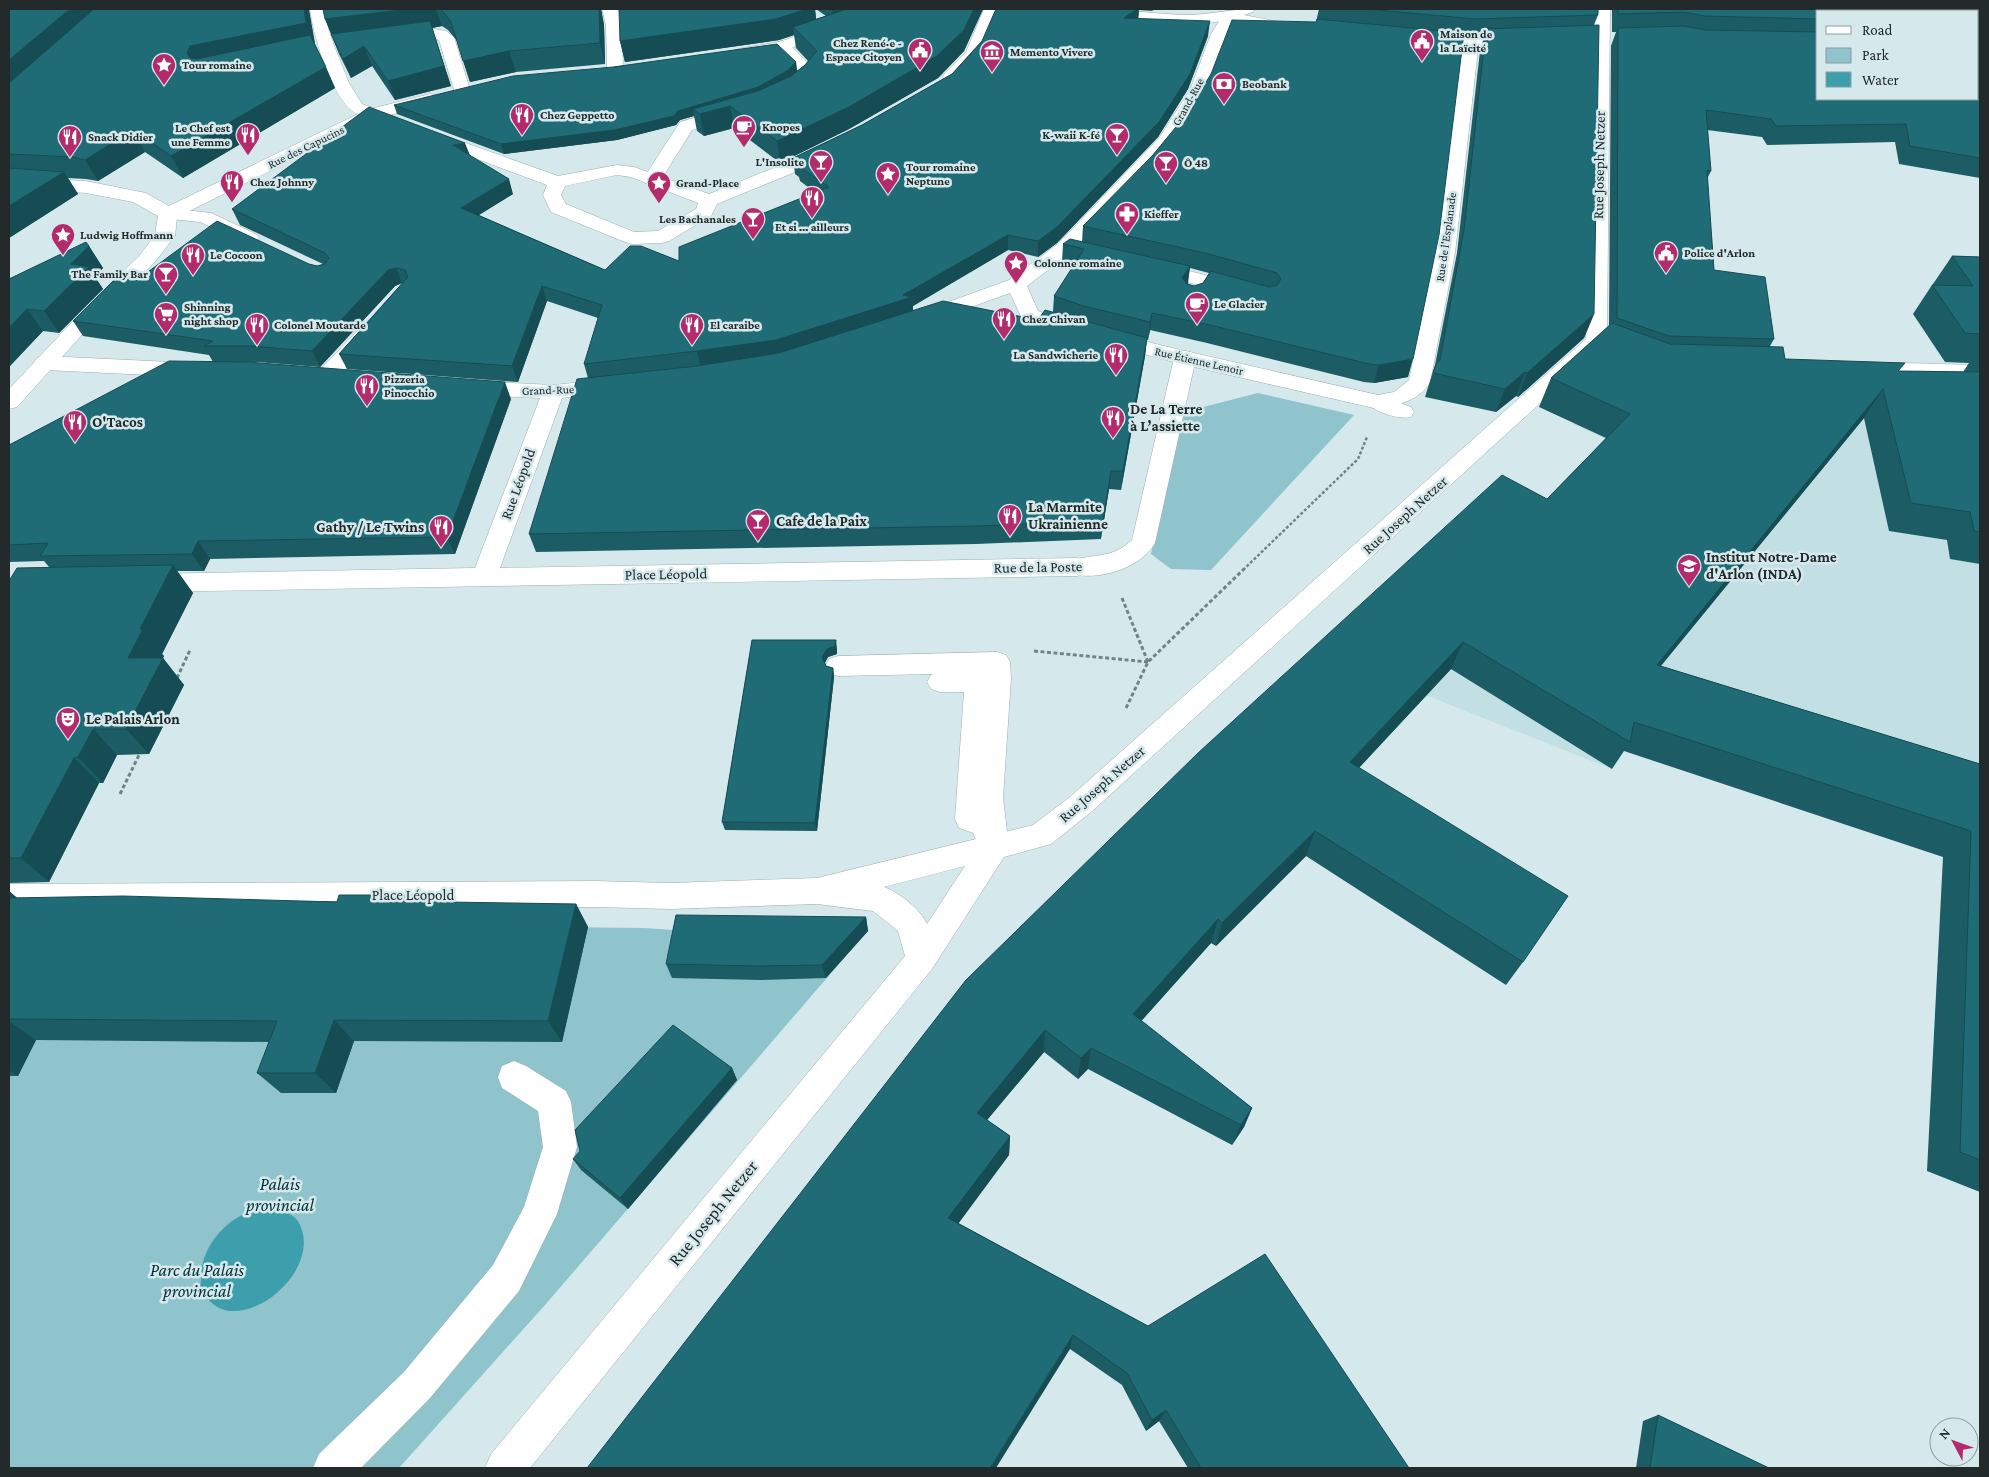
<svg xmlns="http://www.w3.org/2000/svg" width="1989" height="1477" font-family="'Crimson Pro',serif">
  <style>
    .built { fill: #c2dfe3 }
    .green { fill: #8fc4cc }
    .water { fill: #3d9fac }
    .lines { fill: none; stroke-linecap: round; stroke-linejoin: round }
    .service-casing { stroke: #9aadb0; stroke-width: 1 }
    .pedestrian-casing { stroke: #9aadb0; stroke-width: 1 }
    .minor-casing { stroke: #9aadb0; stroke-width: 1 }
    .path-far1 { stroke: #758284; stroke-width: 2.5; stroke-dasharray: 3 2; stroke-linecap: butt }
    .path { stroke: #758284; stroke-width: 3; stroke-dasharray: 4 2.5; stroke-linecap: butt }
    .service { fill: #fff; fill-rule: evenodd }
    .pedestrian { fill: #fff; fill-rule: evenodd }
    .minor { fill: #fff; fill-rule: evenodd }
    .wall { fill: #1c5d65; fill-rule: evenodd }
    .shaded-wall { fill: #164c53 }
    .building { fill: #206c76; stroke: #164c53 }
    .labels { text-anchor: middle; stroke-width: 5; stroke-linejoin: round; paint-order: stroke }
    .far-poi-label { font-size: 12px; font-weight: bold; fill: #222a2b; stroke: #d5e9ec; text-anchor: start }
    .far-street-label { font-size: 12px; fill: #222a2b; stroke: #d5e9ec }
    .street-label { font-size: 15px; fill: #222a2b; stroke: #d5e9ec }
    .poi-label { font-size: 15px; font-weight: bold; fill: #222a2b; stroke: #d5e9ec; text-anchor: start }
    .near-park-label { font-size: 18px; font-style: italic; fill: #003036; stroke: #d5e9ec }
    .near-street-label { font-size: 18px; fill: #222a2b; stroke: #d5e9ec }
  </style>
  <rect width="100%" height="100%" fill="#d5e9ec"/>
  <polygon class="built" points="1612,385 1980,394 1980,869 1618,749 1612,769 1390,681 1537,528 1614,443 1573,424"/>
  <g class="green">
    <polygon points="1258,393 1354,415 1211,570 1171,569 1151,554 1180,413"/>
    <polygon points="9,921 644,928 852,942 851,950 545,1305 399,1468 9,1468"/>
  </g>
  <path class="water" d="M 279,1209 C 285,1212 295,1216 298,1221 C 327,1271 240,1339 208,1299 C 206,1296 202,1293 201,1290 C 200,1287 201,1282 201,1279 C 200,1248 226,1217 256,1210 C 263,1208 272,1209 279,1209 Z"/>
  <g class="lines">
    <g class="service-casing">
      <g id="service">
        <path d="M 1185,351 L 1193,353 L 1196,358 L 1155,543 C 1140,569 1097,582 1068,573 L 1065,567 L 1068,561 C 1091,554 1113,559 1132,540 L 1174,358 L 1177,353 Z"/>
        <polygon points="997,652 1006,655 1010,662 1011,678 1003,798 1009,848 1004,857 994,860 984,857 973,833 959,828 955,819 964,692 940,692 931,689 927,682 931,675 934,674 838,676 829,673 825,666 829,659 838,656"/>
        <polygon points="514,1061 526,1066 566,1091 571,1102 577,1147 557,1214 519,1291 430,1398 361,1468 313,1468 319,1454 404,1372 493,1265 524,1207 543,1147 538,1111 502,1088 498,1077 502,1066"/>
      </g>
    </g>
    <g class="pedestrian-casing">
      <g id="pedestrian">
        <polygon points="1230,11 1236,13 1238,16 1227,34 1206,90 1172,145 1072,252 1027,286 1038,311 1082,326 1193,353 1196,358 1193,363 1185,365 1068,334 1022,319 1010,293 932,321 925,323 918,321 915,317 918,313 1009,280 1058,244 1159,138 1190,90 1211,34 1224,13"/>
        <path d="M 782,41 L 788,43 L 817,72 C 811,84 799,99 783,95 L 780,91 L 797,78 L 800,73 L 774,46 L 776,43 Z"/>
        <polygon points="732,107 738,108 741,112 738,116 692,130 659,183 652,185 645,183 643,179 680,122"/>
        <polygon points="168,208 211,213 256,234 259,238 256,242 249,244 200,222 161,218 158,214 161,210"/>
        <polygon points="1151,261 1247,286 1250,290 1247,294 1240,296 1144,271 1141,267 1144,263"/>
        <polygon points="367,326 374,328 377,332 374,336 336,380 328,382 320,380 317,375 320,370 360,328"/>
        <polygon points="45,356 192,363 200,365 203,370 200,375 192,377 45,370 37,368 34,363 37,358"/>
        <polygon points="611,379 619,381 622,386 619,391 562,398 500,568 1077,558 1086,561 1089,567 1086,573 1077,576 148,592 139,589 136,583 139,577 148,574 475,568 540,398 472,395 464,393 461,388 464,383 472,381 553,385"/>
        <path d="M 1378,395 L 1411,407 L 1414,412 L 1411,417 C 1399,420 1374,412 1367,402 L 1370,397 Z"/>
      </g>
    </g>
    <g class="minor-casing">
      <g id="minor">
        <path d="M 310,9 L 326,9 L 328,28 L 335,48 L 349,83 L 362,104 L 374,108 L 430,94 L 436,95 L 439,99 L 436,103 L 390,115 L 394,119 L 391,123 L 385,124 L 373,120 L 177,217 L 175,236 L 154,263 L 88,328 L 17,407 L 9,409 L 9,389 L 74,320 L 140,255 L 155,235 L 158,216 L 133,202 L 86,193 L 9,187 L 9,177 L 86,181 L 146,193 L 169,206 L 358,114 C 333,104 313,35 310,9 Z"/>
        <polygon points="602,9 618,9 622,25 623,70 621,74 609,74 607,70 606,25"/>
        <polygon points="874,9 896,9 894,12 788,49 744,57 738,55 736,52 738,49 779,42"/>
        <polygon points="984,9 1000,9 981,54 957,81 945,81 943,77 945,73 966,52"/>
        <path d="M 1082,9 C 1118,7 1154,15 1190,15 C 1212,14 1232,9 1255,9 L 1253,12 L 1244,15 L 1284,23 L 1286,26 L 1284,29 L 1278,31 L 1227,20 L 1209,23 L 1169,24 L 1090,14 L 1084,12 Z"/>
        <path d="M 1594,9 L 1610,9 L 1607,341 L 1603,346 L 1090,813 L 1051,844 L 1004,857 L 932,969 L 530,1468 L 485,1468 L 491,1454 L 905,956 L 898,931 L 873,911 L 817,904 L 670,909 L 595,907 L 9,910 L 9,884 L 595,881 L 670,883 L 817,878 L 1033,825 L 1070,797 L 1586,339 ZM 965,866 L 927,924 C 920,909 900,893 884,887 Z"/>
        <path d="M 429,28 L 446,31 L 454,37 L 470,90 L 468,94 L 456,94 L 454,90 L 439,40 C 423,34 407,45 391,41 L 389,38 L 391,35 Z"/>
        <path d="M 1425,34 L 1470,39 L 1519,38 L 1525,40 L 1527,43 L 1525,46 L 1519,48 L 1478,49 L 1455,253 L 1430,383 C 1418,401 1398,405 1378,409 L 1177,363 L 1174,358 L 1177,353 L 1185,351 L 1378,395 L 1394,392 L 1409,380 L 1435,253 L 1461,48 L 1419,42 L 1417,39 L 1419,36 Z"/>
        <path d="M 432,131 L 558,176 L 617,165 L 634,167 L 709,194 L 776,167 L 822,145 L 828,144 L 834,145 L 837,149 L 834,153 L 788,175 L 717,204 L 711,216 L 669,241 L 662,243 L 632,244 L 625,242 L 551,212 L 543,195 L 547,185 L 426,140 L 423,136 L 426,132 ZM 617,175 L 631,177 L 698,203 L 696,209 L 658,231 L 634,232 L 566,204 L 561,195 L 565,186 Z"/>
        <polygon points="1864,362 1980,365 1980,379 1864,376 1856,374 1853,369 1856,364"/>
      </g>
    </g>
    <polyline class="path-far1" points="1243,570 1358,459 1367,437"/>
    <g class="path">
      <polyline points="1122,598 1148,662"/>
      <polyline points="1034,651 1148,662"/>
      <polyline points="177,678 190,650"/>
      <polyline points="1126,708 1148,662 1244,569"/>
      <polyline points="120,794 141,751"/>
    </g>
    <use href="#service" class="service"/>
    <use href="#pedestrian" class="pedestrian"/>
    <use href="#minor" class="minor"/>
  </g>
  <g class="wall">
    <polygon points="9,9 308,9 315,44 335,88 183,178 145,152 98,181 86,179 68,178 78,194 9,238"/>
    <polygon points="323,9 601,9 604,25 605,64 516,72 470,82 458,42 448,30 442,26 432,28 451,86 395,100 372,66 351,78 339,54 325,19"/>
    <polygon points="815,9 816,19 826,16 816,9 983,9 964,51 938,78 849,129 780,163 734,128 704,136 697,131 694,116 680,120 676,125 617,140 504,154 397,114 394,105 796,62 797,71 805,65 808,61 796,48 794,35 779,40 625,62 620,41"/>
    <path d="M 996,9 L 1155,9 L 1152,11 L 1139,10 L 1138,19 L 1208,36 L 1188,89 L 1158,137 L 1057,243 L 1038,257 L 1008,250 L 913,306 L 913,310 L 1038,320 L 1053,312 L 1054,296 L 1074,265 L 1062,262 L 1063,244 L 1082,242 L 1083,226 L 1316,22 L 1319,9 L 1598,9 L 1598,15 L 1594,25 L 1594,314 L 1584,338 L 1518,397 L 1516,396 L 1496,412 L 1425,397 L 1435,365 L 1457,253 L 1480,51 L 1484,37 L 1463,36 L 1408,377 L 1374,383 L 1364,382 L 1207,343 L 1150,330 L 1148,340 L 1147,340 L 1145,356 L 1121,490 L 1109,489 L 1101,539 L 976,544 L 536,552 L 529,534 L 588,378 L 584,364 L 598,318 L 547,301 L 518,382 L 347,369 L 339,354 L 402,283 L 395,286 L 320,367 L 257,362 L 213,362 L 209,355 L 83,336 L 73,321 L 137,280 L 309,264 L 317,266 L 323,264 L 240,225 L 232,209 L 469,155 L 513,194 L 479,215 L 605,270 L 679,261 L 816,193 L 800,181 L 799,177 L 795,174 L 793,158 L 862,125 L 952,74 L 982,41 ZM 1190,268 L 1209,273 L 1203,283 L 1194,286 L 1187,284 Z"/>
    <path d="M 1612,9 L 1980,9 L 1980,178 L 1899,164 L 1895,142 L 1767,145 L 1762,137 L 1707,130 L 1711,171 L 1707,179 L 1714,270 L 1774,339 L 1770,346 L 1785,359 L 1900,371 L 1963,372 L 1969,363 L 1945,362 L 1913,314 L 1932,285 L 1933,285 L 1933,284 L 1952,256 L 1980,257 L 1980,564 L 1950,559 L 1947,540 L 1889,531 L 1864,418 L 1661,666 L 1980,764 L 1980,1192 L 1927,1171 L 1943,857 L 1624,751 L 1612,769 L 1451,669 L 1359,768 L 1523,962 L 1506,985 L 1306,856 L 1216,946 L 1211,943 L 1141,1021 L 1252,1108 L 1244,1127 L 1232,1145 L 1088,1069 L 1078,1079 L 1044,1052 L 987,1120 L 1010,1136 L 1009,1155 L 958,1223 L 1409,1468 L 1188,1468 L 1159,1421 L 1146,1431 L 1122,1385 L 1070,1349 L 587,1468 L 1547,499 L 1606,438 L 1539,407 L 1551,378 L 1609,326 L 1611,46 L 1616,32 L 1612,32 ZM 1818,11 L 1978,99 L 1818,99 Z"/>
    <polygon points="89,246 103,268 95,277 103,289 59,333 43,331 9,367 9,279"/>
    <polygon points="511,399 455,554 210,559 204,571 177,571 193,593 162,654 164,656 163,658 184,685 149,754 117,755 103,783 99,783 49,882 9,883 9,581 49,567 44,561 9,562 9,445"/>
    <polygon points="752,640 837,649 837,654 828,657 825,663 826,666 833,668 834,677 817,831 725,830 722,822"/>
    <polygon points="9,891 17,898 576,904 588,927 562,1042 354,1041 336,1093 281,1093 257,1073 269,1042 36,1040 18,1076 9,1076"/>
    <polygon points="866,917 868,931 826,978 760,980 672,978 666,964"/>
    <polygon points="732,1068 737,1080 628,1209 581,1170 573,1159"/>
    <polygon points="1658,1415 1769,1468 1636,1468 1643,1421"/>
  </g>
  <g class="shaded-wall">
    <polygon points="70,9 105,9 9,93 9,60"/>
    <polygon points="304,9 309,9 315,44 197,74 187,53 190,46"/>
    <polygon points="409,9 436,9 442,26 432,28 451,86 395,100 388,81 444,66 332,35 325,19"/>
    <polygon points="599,9 601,9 604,25 605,64 600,43"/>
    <polygon points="807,9 815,9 817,27 793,27 794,35 779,40 625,62 620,41"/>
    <polygon points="832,9 869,9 833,21"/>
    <polygon points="974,9 983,9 964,51 938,78 849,129 780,163 777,141"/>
    <polygon points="1137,9 1139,9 1138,22 1124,18"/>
    <polygon points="1210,21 1208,36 1188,89 1158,137 1057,243 1038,257 1038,241"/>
    <polygon points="364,46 372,66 351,78 343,59"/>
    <polygon points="509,51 516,72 470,82 463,61"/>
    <polygon points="796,62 797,72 760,97 693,109 694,116 680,120 676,125 617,140 504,154 501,144 678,111"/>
    <polygon points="326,67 335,88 183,178 171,156"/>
    <polygon points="730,106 734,128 704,136 700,114"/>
    <polygon points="133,130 145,152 98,181 85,160"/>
    <polygon points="465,143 471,158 453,145"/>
    <polygon points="64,172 78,194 9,238 9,206"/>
    <polygon points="509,179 513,194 466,223 461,208"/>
    <polygon points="1008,235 1008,250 913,306 913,313 779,355 701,367 697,351 903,295"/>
    <polygon points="89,246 103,268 95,277 103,289 59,333 44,311 71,264"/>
    <polygon points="1190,266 1188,284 1180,296 1182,278"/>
    <polygon points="396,268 402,283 395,286 320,367 312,351 388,270"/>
    <polygon points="542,286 547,301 518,382 512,366"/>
    <polygon points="27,309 43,331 9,367 9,328"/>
    <polygon points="1152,313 1150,330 1148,340 1150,322"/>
    <polygon points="1594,314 1584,338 1518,397 1527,373"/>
    <polygon points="1147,338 1145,356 1121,490 1123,471"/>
    <polygon points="1413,359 1408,377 1374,383 1379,365"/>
    <polygon points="1525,372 1516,396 1496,412 1505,389"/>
    <polygon points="505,382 511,399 455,554 447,537"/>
    <polygon points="1883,389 1864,418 1639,692 1657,665"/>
    <polygon points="1111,471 1109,489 1101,539 1103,521"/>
    <polygon points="198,541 210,559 204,571 192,554"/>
    <polygon points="173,565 193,593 162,654 164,656 163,658 184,685 149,754 126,729 128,658 140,629"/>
    <polygon points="836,640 837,649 837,654 828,657 823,665 822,657 827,649"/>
    <polygon points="1463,642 1451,669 1340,788 1350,762"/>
    <polygon points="833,668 834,677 817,831 815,823"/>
    <polygon points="93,729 117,755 103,783 78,757"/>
    <polygon points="74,758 99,783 49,882 21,858"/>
    <polygon points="1315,831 1306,856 1216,946 1222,923"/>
    <polygon points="9,891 34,912 9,905"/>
    <polygon points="450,896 466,920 448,902"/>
    <polygon points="576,904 588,927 562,1042 548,1021"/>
    <polygon points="866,917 868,931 826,978 822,965"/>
    <polygon points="1218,919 1211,943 1128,1036 1133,1014"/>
    <polygon points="334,1020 354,1041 336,1093 315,1073"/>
    <polygon points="9,1021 36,1040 18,1076 9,1070"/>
    <polygon points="1045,1030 1044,1052 977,1132 977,1113"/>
    <polygon points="1091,1048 1088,1069 1078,1079 1081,1058"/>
    <polygon points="732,1068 737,1080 628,1209 620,1198"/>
    <polygon points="1252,1108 1244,1127 1232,1145 1241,1125"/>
    <polygon points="1010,1136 1009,1155 950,1235 948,1218"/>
    <polygon points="1073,1335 1070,1349 996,1468 990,1468"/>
    <polygon points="1166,1410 1159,1421 1146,1431 1152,1420"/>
  </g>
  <g class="building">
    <polygon points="9,9 70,9 9,60"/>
    <polygon points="94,9 304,9 306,23 190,46 187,53 190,58 197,59 310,35 326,67 171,156 133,130 85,160 73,157 9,154 9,83"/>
    <polygon points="323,9 409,9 325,19"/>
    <polygon points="441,9 599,9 600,43 509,51 463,61 451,22"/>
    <polygon points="619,9 807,9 776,19 620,41"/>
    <polygon points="847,9 974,9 964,30 937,56 847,108 777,141 730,106 700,114 693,109 758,91 791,76 805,65 817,51 793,27"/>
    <polygon points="996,9 1137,9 1124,18 1210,21 1190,74 1159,122 1057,227 1038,241 1008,235 903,295 912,297 776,340 697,351 584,364 602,305 542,286 512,366 339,354 408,277 405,270 396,268 388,270 312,351 249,346 204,346 213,341 73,321 117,277 137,280 217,221 309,264 317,266 325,264 329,258 325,253 232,209 369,107 465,143 453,145 509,179 461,208 605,270 630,246 641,246 679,261 679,247 829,187 798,166 801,165 793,158 862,125 952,74 982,41"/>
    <polygon points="1367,9 1598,9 1598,15 1475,19"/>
    <polygon points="1618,9 1980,9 1980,158 1910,146 1906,124 1776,126 1771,119 1706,110 1711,171 1707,170 1714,270 1765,277 1774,339 1669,336 1617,318 1618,28 1684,26 1705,30 1818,32 1818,99 1978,99 1978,11 1818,11 1818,19 1705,16 1684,12 1618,14"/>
    <polygon points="1317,19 1464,33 1439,235 1413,359 1379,365 1369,364 1210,325 1152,313 1150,322 1084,306 1054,296 1084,249 1063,244 1070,239 1190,266 1182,278 1187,284 1194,286 1203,283 1211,271 1269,287 1277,285 1281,279 1277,273 1205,253 1083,226 1152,156 1185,116 1211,74 1232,20 1316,22"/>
    <polygon points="430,21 444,66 388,81 364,46 343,59 331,34"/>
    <polygon points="1599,25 1594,314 1527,373 1525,372 1505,389 1433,373 1436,364 1440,360 1464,230 1486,29"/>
    <polygon points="777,44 796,62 787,71 758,87 678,111 674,116 615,130 501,144 394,105 513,76 613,67"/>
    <polygon points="9,168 64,172 9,206"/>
    <polygon points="86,242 89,246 71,264 89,267 44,311 27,309 9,328 9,279"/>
    <polygon points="1952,256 1980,257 1980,334 1965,333 1932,285 1973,286"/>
    <polygon points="943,301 1038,320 1045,310 1147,338 1123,471 1111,471 1103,521 976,526 529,534 577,379 697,366 779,353"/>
    <polygon points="1612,323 1670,344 1783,347 1785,359 1905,363 1898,371 1980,372 1980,532 1974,531 1970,512 1911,503 1883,389 1657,665 1980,764 1980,1160 1960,1152 1971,831 1634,722 1630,742 1463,642 1350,762 1568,896 1523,962 1315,831 1222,923 1218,919 1133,1014 1252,1108 1241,1125 1091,1048 1081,1058 1045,1030 977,1113 1010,1136 948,1218 1148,1326 1265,1254 1409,1468 1201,1468 1166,1410 1152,1420 1127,1373 1073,1335 990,1468 587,1468 966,980 1198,753 1502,475 1547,499 1630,414 1551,378"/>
    <polygon points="169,361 247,362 505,382 447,537 198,541 192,554 40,556 48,543 9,545 9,445"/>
    <polygon points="173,565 140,629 143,629 128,658 163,658 126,729 93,729 78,757 74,758 21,858 9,858 9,581 17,568"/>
    <polygon points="752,640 836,640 835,646 827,649 822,657 826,666 833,668 815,823 722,822"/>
    <polygon points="339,895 414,895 450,896 448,902 576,904 548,1021 334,1020 315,1073 257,1073 277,1021 9,1019 9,898 123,896 337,902"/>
    <polygon points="676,915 866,917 822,965 755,966 666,964"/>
    <polygon points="673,1025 732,1068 620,1198 573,1159 580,1151 575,1130"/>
    <polygon points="1658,1415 1769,1468 1650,1468"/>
  </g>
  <defs>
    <g id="civic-pin" transform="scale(1.25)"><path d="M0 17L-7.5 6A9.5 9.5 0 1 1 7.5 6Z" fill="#b32b6b" stroke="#d5e9ec"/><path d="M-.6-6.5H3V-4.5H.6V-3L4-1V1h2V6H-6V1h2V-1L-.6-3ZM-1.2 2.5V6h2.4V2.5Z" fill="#fff"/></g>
    <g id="museum-pin" transform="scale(1.25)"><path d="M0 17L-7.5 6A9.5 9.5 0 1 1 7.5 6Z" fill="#b32b6b" stroke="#d5e9ec"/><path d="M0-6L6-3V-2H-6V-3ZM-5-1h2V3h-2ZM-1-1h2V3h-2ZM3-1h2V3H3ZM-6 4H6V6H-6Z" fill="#fff"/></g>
    <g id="sight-pin" transform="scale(1.25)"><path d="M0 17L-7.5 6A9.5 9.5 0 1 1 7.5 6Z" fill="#b32b6b" stroke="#d5e9ec"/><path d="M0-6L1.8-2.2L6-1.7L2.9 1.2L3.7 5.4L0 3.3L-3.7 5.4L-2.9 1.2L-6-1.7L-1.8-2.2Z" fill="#fff"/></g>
    <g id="bank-pin" transform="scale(1.25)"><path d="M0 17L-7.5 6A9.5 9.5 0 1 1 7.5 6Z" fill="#b32b6b" stroke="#d5e9ec"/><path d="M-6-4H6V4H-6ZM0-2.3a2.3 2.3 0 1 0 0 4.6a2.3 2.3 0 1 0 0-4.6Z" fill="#fff"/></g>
    <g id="restaurant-pin" transform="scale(1.25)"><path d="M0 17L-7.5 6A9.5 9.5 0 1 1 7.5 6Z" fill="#b32b6b" stroke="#d5e9ec"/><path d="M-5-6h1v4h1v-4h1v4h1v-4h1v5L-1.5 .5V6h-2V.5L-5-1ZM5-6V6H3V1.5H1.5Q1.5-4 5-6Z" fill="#fff"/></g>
    <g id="cafe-pin" transform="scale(1.25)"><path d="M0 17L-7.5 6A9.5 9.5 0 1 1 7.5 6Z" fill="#b32b6b" stroke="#d5e9ec"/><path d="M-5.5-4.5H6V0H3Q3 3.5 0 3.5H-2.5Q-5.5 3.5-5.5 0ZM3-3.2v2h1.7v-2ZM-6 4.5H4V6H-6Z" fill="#fff"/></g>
    <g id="bar-pin" transform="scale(1.25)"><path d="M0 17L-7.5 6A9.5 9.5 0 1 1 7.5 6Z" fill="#b32b6b" stroke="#d5e9ec"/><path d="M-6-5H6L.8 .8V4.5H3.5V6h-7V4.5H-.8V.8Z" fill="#fff"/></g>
    <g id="pharmacy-pin" transform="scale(1.25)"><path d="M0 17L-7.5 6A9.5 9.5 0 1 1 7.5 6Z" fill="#b32b6b" stroke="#d5e9ec"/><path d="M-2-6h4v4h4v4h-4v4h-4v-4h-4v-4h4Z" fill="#fff"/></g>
    <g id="supermarket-pin" transform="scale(1.25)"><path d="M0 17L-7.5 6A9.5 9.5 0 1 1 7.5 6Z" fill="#b32b6b" stroke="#d5e9ec"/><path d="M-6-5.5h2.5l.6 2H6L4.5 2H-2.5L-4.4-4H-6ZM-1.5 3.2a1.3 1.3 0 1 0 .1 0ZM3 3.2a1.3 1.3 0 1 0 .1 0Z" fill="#fff"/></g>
    <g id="school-pin" transform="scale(1.25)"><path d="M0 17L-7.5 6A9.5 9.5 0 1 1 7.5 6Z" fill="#b32b6b" stroke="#d5e9ec"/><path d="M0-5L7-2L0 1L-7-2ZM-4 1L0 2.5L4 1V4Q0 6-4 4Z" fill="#fff"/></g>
    <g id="theatre-pin" transform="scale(1.25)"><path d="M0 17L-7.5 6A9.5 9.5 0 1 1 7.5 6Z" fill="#b32b6b" stroke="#d5e9ec"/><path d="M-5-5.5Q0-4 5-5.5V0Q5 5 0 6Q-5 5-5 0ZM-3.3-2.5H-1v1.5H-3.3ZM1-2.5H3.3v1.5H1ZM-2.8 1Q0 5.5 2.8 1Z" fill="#fff"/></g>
  </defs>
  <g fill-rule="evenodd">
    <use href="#civic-pin" x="1422" y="41"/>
    <use href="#civic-pin" x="920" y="50"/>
    <use href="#museum-pin" x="992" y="52"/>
    <use href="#sight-pin" x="164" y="65"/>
    <use href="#bank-pin" x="1224" y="84"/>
    <use href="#restaurant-pin" x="522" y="115"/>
    <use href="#cafe-pin" x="744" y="127"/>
    <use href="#restaurant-pin" x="248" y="135"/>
    <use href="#bar-pin" x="1117" y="135"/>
    <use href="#restaurant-pin" x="70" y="137"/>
    <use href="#bar-pin" x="821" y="162"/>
    <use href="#bar-pin" x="1166" y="163"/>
    <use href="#sight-pin" x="888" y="174"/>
    <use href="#restaurant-pin" x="232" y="182"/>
    <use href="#sight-pin" x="659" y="183"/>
    <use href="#restaurant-pin" x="812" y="198"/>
    <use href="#pharmacy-pin" x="1127" y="214"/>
    <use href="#bar-pin" x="753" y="219"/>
    <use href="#sight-pin" x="63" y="235"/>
    <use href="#civic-pin" x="1666" y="253"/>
    <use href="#restaurant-pin" x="193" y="255"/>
    <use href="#sight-pin" x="1016" y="263"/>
    <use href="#bar-pin" x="166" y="274"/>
    <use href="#cafe-pin" x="1197" y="304"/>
    <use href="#supermarket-pin" x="166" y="314"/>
    <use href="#restaurant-pin" x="1004" y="319"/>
    <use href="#restaurant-pin" x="257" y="325"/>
    <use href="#restaurant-pin" x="692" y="325"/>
    <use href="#restaurant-pin" x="1116" y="355"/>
    <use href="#restaurant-pin" x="367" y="386"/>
    <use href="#restaurant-pin" x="1113" y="418"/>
    <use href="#restaurant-pin" x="75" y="422"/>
    <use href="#restaurant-pin" x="1010" y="516"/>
    <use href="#bar-pin" x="758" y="521"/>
    <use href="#restaurant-pin" x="441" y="527"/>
    <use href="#school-pin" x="1689" y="566"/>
    <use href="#theatre-pin" x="68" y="719"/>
  </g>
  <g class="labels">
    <g class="far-poi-label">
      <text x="1440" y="38">Maison de<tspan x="1440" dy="14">la Laïcité</tspan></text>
      <text x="902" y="47" text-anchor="end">Chez René·e -<tspan x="902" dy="14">Espace Citoyen</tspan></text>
      <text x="1010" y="56">Memento Vivere</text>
      <text x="182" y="69">Tour romaine</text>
      <text x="1242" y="88">Beobank</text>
      <text x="540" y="119">Chez Geppetto</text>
      <text x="762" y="131">Knopes</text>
      <text x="230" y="132" text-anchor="end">Le Chef est<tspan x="230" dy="14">une Femme</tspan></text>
      <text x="1100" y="139" text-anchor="end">K-waii K-fé</text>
      <text x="88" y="141">Snack Didier</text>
      <text x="804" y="166" text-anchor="end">L'Insolite</text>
      <text x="1184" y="167">Ô 48</text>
      <text x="906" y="171">Tour romaine<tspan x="906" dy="14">Neptune</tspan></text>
      <text x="250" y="186">Chez Johnny</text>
      <text x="676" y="187">Grand-Place</text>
      <text x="1144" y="218">Kieffer</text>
      <text x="736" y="223" text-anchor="end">Les Bachanales</text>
      <text x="812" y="231" text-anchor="middle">Et si … ailleurs</text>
      <text x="80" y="239">Ludwig Hoffmann</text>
      <text x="1684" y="257">Police d'Arlon</text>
      <text x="210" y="259">Le Cocoon</text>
      <text x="1034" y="267">Colonne romaine</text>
      <text x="148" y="278" text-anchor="end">The Family Bar</text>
      <text x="1214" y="308">Le Glacier</text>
      <text x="184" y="311">Shinning<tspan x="184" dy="14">night shop</tspan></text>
      <text x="1022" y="323">Chez Chivan</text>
      <text x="274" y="329">Colonel Moutarde</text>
      <text x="710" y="329">El caraibe</text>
      <text x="1098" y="359" text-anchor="end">La Sandwicherie</text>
      <text x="384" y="383">Pizzeria<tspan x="384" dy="14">Pinocchio</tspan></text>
    </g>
    <g class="far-street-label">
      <text transform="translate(1188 102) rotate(-61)" y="4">Grand-Rue</text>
      <text transform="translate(306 147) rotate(-26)" y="4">Rue des Capucins</text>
      <text transform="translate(1446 237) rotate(-82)" y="4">Rue de l'Esplanade</text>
      <text transform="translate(1199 361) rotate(13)" y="4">Rue Étienne Lenoir</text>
      <text transform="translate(548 390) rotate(-2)" y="4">Grand-Rue</text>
    </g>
    <g class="street-label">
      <text transform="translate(1599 165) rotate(-89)" y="5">Rue Joseph Netzer</text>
      <text transform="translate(518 484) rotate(-70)" y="5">Rue Léopold</text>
      <text transform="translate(1405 515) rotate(-42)" y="5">Rue Joseph Netzer</text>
      <text transform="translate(1038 567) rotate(-1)" y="5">Rue de la Poste</text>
      <text transform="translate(666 574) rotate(-1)" y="5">Place Léopold</text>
      <text transform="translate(1102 784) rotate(-41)" y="5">Rue Joseph Netzer</text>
      <text x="413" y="900">Place Léopold</text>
    </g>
    <g class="poi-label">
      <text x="1130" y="414">De La Terre<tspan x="1130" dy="17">à L’assiette</tspan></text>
      <text x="92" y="427">O'Tacos</text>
      <text x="1028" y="512">La Marmite<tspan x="1028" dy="17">Ukrainienne</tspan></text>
      <text x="776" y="526">Cafe de la Paix</text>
      <text x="424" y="532" text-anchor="end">Gathy / Le Twins</text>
      <text x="1706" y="562">Institut Notre-Dame<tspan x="1706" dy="17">d'Arlon (INDA)</tspan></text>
      <text x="86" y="724">Le Palais Arlon</text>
    </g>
    <g class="near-park-label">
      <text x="280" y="1190">Palais<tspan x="280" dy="21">provincial</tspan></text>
      <text x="197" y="1276">Parc du Palais<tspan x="197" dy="21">provincial</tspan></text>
    </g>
    <g class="near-street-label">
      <text transform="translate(713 1213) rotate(-51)" y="6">Rue Joseph Netzer</text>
    </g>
  </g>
  <rect width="1989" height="1477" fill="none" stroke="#222a2b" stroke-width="20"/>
  <rect x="1816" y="10" width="162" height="90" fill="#d5e9ec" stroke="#8d9d9f"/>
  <rect x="1826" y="26" width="25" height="8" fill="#ffffff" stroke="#8d9d9f"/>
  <text x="1862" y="35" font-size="15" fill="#222a2b">Road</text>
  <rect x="1826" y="48" width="25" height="15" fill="#8fc4cc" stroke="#8d9d9f"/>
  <text x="1862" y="60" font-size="15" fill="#222a2b">Park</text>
  <rect x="1826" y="72" width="25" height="15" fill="#3d9fac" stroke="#8d9d9f"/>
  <text x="1862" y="85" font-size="15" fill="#222a2b">Water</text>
  <g transform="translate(1954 1442) rotate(311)"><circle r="24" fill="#d5e9ec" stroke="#8d9d9f"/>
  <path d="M0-4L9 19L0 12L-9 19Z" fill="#b32b6b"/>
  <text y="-8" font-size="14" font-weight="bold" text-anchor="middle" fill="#222a2b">N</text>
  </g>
</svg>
